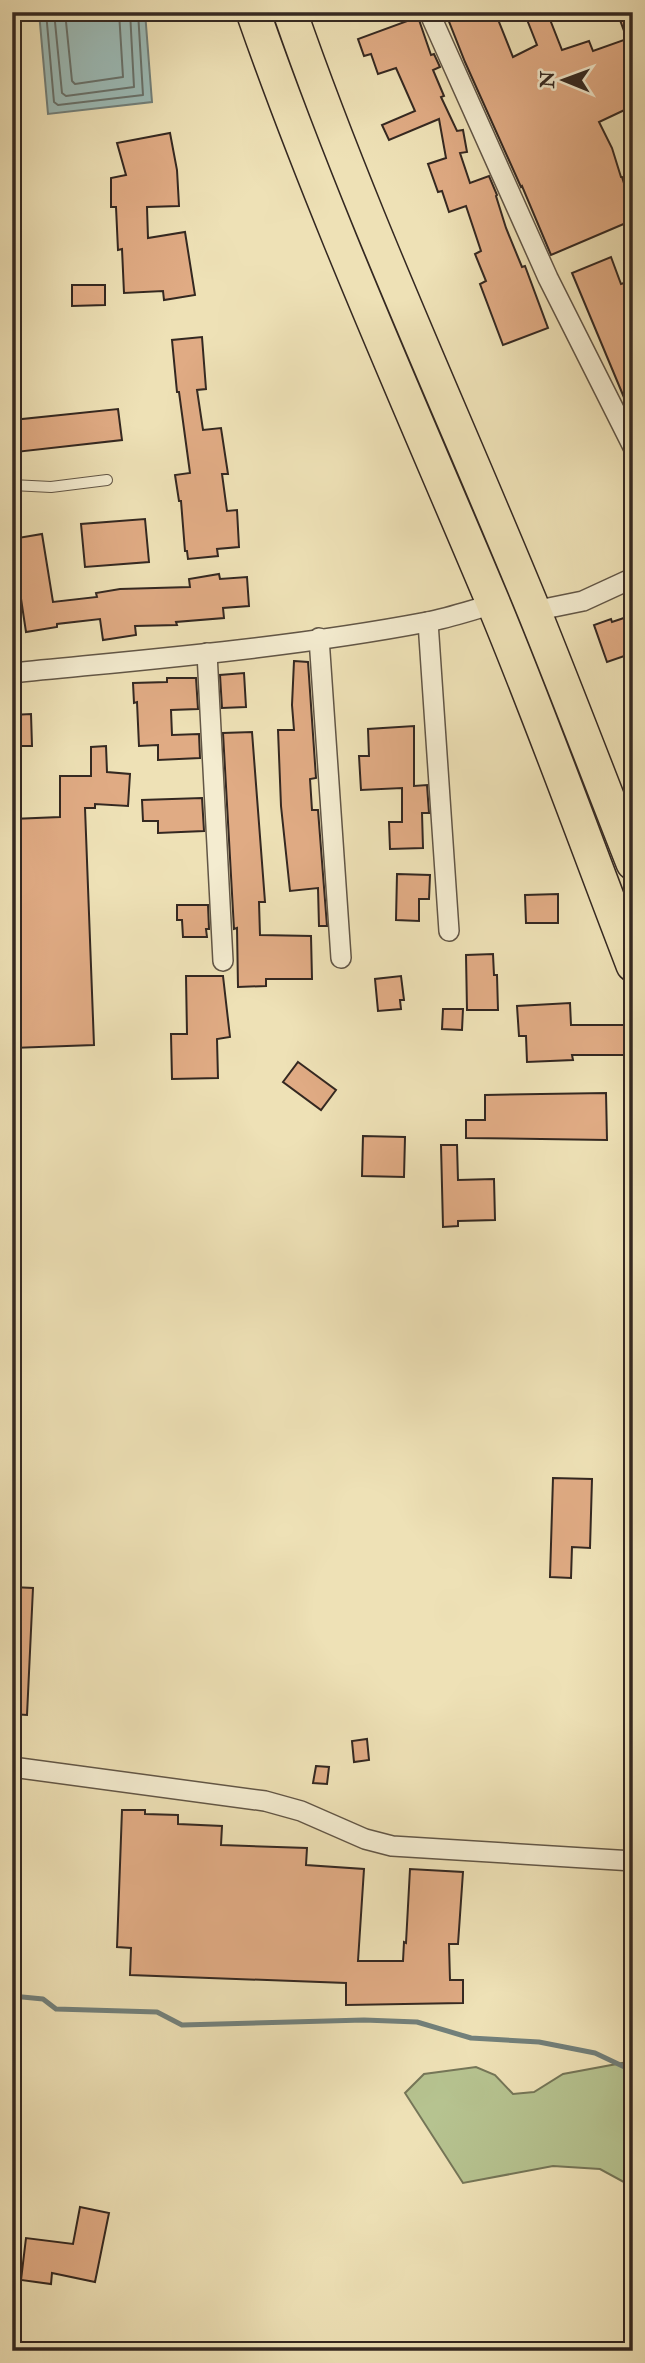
<svg xmlns="http://www.w3.org/2000/svg" width="645" height="2363" font-family="'IM FELL Double Pica',serif">
  <style>
    .green { fill: #b6c390; stroke: #757658; stroke-width: 2 }
    .water { fill: #9cbbb7; stroke: #72807b; stroke-width: 2 }
    .lines { fill: none; stroke-linecap: round; stroke-linejoin: round }
    .shore { stroke: #68726c; stroke-width: 2 }
    .stream { stroke: #72807b; stroke-width: 5 }
    .building { fill: #e0ab84; stroke: #342821; stroke-width: 2 }
    .service-casing { stroke: #625646; stroke-width: 12 }
    .minor-casing { stroke: #625646; stroke-width: 22 }
    .trunk-casing { stroke: #342821; stroke-width: 36 }
    .service { stroke: #f4ecd0; stroke-width: 10 }
    .minor { stroke: #f4ecd0; stroke-width: 19 }
    .trunk { stroke: #eee1b6; stroke-width: 33 }
  </style>
  <rect width="100%" height="100%" fill="#eee1b6"/>
  <filter id="stains"><feTurbulence type="fractalNoise" baseFrequency=".00286" numOctaves="4"/><feColorMatrix values="0 0 0 0 .2 0 0 0 0 .09 0 0 0 0 .02 0 0 0 .5 -.17"/></filter>
  <radialGradient id="worn" r=".72"><stop offset=".6" stop-color="#630" stop-opacity="0"/><stop offset="1" stop-color="#630" stop-opacity=".3"/></radialGradient>
  <polygon class="green" points="633,2061 633,2187 600,2169 553,2166 463,2183 405,2093 424,2074 476,2067 495,2075 513,2094 534,2092 563,2074"/>
  <polygon class="water" points="39,12 145,12 152,102 48,114"/>
  <g class="lines">
    <g class="shore">
      <polyline points="46,12 54,102 58,105 143,95 138,12"/>
      <polyline points="54,12 62,93 66,96 134,87 130,12"/>
      <polyline points="65,12 72,81 75,84 123,77 119,12"/>
    </g>
    <polyline class="stream" points="12,1996 43,1999 56,2009 157,2012 182,2025 364,2020 417,2022 471,2038 539,2042 595,2053 633,2071"/>
  </g>
  <g class="building">
    <polygon points="464,12 495,12 513,57 537,45 524,12 547,12 562,50 589,41 593,51 627,39 617,12 633,12 633,106 599,122 612,148 621,177 622,177 633,212 633,220 551,255 522,186 521,187 465,62 448,19"/>
    <polygon points="418,17 431,55 434,54 440,67 433,70 444,96 441,97 457,131 463,130 467,152 460,153 470,183 489,176 497,195 496,196 506,228 522,267 525,266 548,328 503,345 480,284 486,281 475,254 481,251 466,206 449,212 442,191 438,192 428,164 446,158 439,119 389,140 382,125 415,111 396,68 378,74 371,54 364,56 358,39"/>
    <polygon points="170,133 177,170 179,206 147,207 148,238 185,232 195,295 164,300 163,291 124,293 122,249 118,250 116,207 111,207 111,178 126,175 117,143"/>
    <polygon points="611,257 621,284 633,280 633,419 572,273"/>
    <polygon points="72,285 105,285 105,305 72,306"/>
    <polygon points="202,337 206,389 197,390 203,430 221,428 228,474 222,474 227,511 237,510 239,547 217,549 218,556 188,559 187,551 185,551 181,501 179,501 175,475 190,473 179,392 177,392 172,340"/>
    <polygon points="118,409 122,440 16,452 13,420"/>
    <polygon points="145,519 149,562 85,567 81,524"/>
    <polygon points="42,534 53,602 97,597 96,593 120,589 190,587 189,579 219,574 220,579 247,577 249,606 223,608 224,618 176,622 177,625 135,626 136,635 103,640 100,619 57,624 57,627 26,632 12,539"/>
    <polygon points="633,615 633,653 607,662 594,625 611,619 612,622"/>
    <polygon points="294,661 308,662 316,778 310,779 312,810 318,810 327,926 319,926 318,888 290,891 281,806 278,730 294,730 292,705"/>
    <polygon points="244,673 246,707 222,708 220,675"/>
    <polygon points="167,678 196,678 198,709 171,710 172,735 199,734 200,758 158,760 158,745 139,746 137,702 134,703 133,683 167,682"/>
    <polygon points="31,714 32,746 12,746 12,715"/>
    <polygon points="414,726 414,786 427,785 429,813 422,813 423,848 390,849 389,822 402,822 402,788 361,790 359,756 369,756 368,729"/>
    <polygon points="252,732 265,902 259,902 260,935 311,936 312,979 266,979 266,986 238,987 237,928 234,929 223,733"/>
    <polygon points="106,746 107,772 130,774 128,806 95,804 95,808 85,808 94,1045 12,1048 12,819 60,817 60,776 91,776 91,747"/>
    <polygon points="202,798 204,831 158,833 158,821 143,821 142,800"/>
    <polygon points="397,874 430,875 429,899 419,899 419,921 396,920"/>
    <polygon points="558,894 558,923 526,923 525,895"/>
    <polygon points="177,905 208,905 209,929 206,929 207,937 183,937 182,920 177,920"/>
    <polygon points="493,954 494,975 497,975 498,1010 467,1010 466,955"/>
    <polygon points="186,976 223,976 230,1037 217,1039 218,1078 172,1079 171,1034 187,1034"/>
    <polygon points="401,976 404,1000 400,1000 401,1009 378,1011 375,979"/>
    <polygon points="570,1003 571,1025 633,1025 633,1055 572,1055 573,1060 527,1062 526,1036 519,1036 517,1006"/>
    <polygon points="443,1009 463,1009 462,1030 442,1029"/>
    <polygon points="298,1062 336,1090 321,1110 283,1082"/>
    <polygon points="606,1093 607,1140 466,1138 466,1120 485,1120 485,1095"/>
    <polygon points="363,1136 405,1137 404,1177 362,1176"/>
    <polygon points="441,1145 457,1145 458,1180 494,1179 495,1220 458,1221 458,1226 443,1227"/>
    <polygon points="553,1478 592,1479 590,1548 572,1547 571,1578 550,1577"/>
    <polygon points="12,1587 33,1588 27,1715 12,1714"/>
    <polygon points="367,1739 369,1760 354,1762 352,1741"/>
    <polygon points="316,1766 329,1767 327,1784 313,1783"/>
    <polygon points="122,1810 145,1810 145,1814 178,1815 178,1824 222,1826 221,1845 307,1848 306,1865 364,1869 358,1961 403,1961 404,1942 406,1943 410,1869 463,1872 458,1944 449,1944 450,1980 463,1980 463,2003 346,2005 346,1983 130,1975 131,1948 117,1947"/>
    <polygon points="80,2207 109,2213 95,2282 52,2273 51,2284 21,2280 26,2238 73,2244"/>
  </g>
  <g class="lines">
    <g class="service-casing">
      <polyline id="service" points="12,485 51,487 107,480"/>
    </g>
    <g class="minor-casing">
      <g id="minor">
        <polyline points="429,12 548,278 633,447"/>
        <polyline points="534,611 583,601 633,578"/>
        <polyline points="428,622 449,931"/>
        <polyline points="319,638 341,958"/>
        <polyline points="207,653 223,961"/>
        <path d="M 12,673 C 150,659 290,648 427,622 C 449,618 472,610 494,604"/>
        <polyline points="12,1767 265,1801 301,1811 365,1839 392,1846 633,1861"/>
      </g>
    </g>
    <g class="trunk-casing">
      <g id="trunk">
        <path d="M 253,12 C 323,212 410,405 492,600 C 542,720 586,843 633,965"/>
        <path d="M 290,12 C 361,216 452,411 534,611 C 568,695 600,779 633,863"/>
      </g>
    </g>
    <use href="#service" class="service"/>
    <use href="#minor" class="minor"/>
    <use href="#trunk" class="trunk"/>
  </g>
  <rect width="645" height="2363" fill="none" stroke="#eee1b6" stroke-width="42"/>
  <rect x="14" y="14" width="617" height="2335" fill="none" stroke="#342821" stroke-width="3.5"/>
  <rect x="21" y="21" width="603" height="2321" fill="none" stroke="#342821" stroke-width="2"/>
  <g transform="translate(564 80) rotate(271)" stroke="#f4ecd0" stroke-width="5" paint-order="stroke">
  <path d="M0-5L12 26L0 18L-12 26Z" fill="#342821"/>
  <text y="-10" font-size="19" font-weight="bold" text-anchor="middle" fill="#342821">N</text>
  </g>
  <rect width="100%" height="100%" filter="url(#stains)"/>
  <rect width="100%" height="100%" fill="url(#worn)"/>
</svg>
